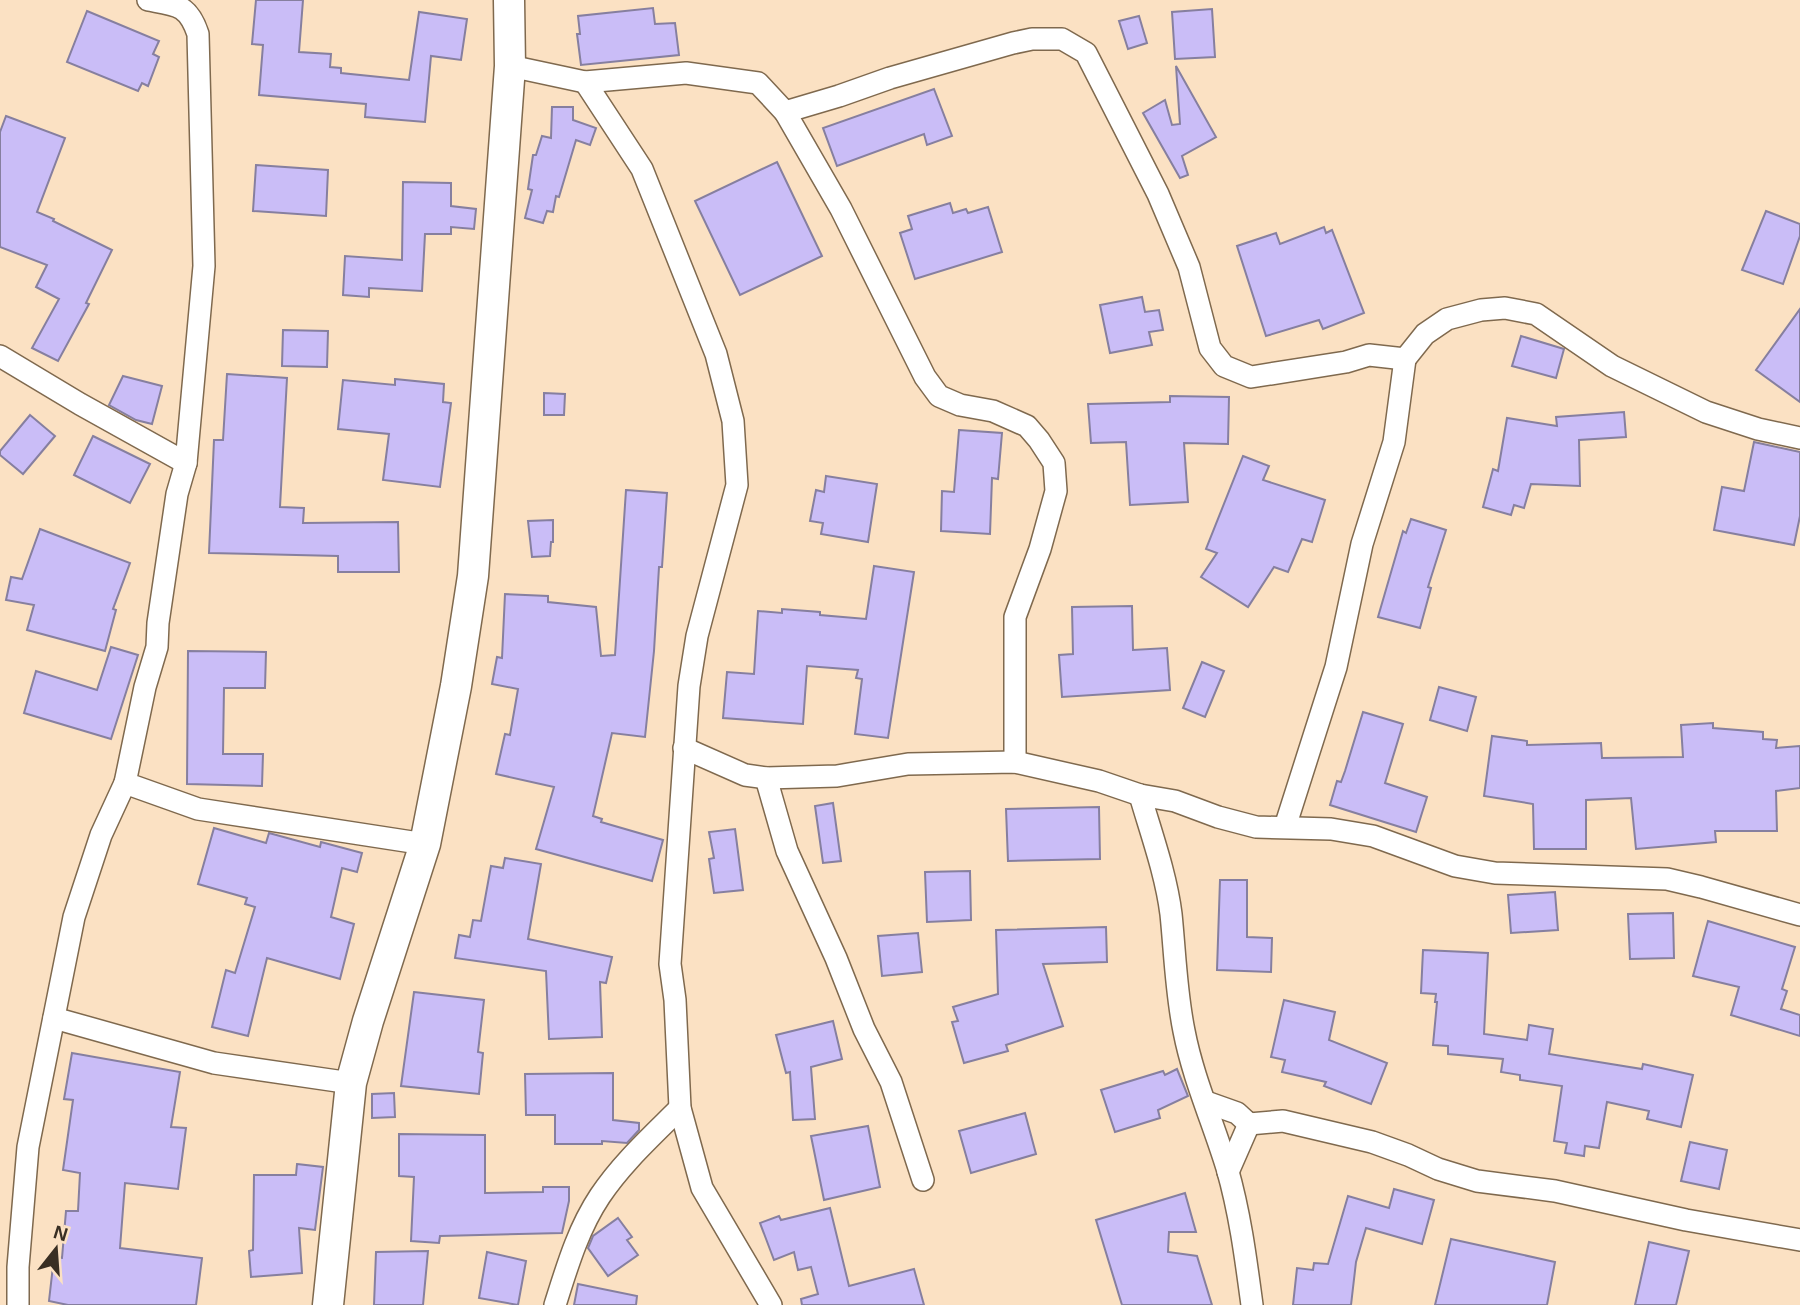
<svg xmlns="http://www.w3.org/2000/svg" width="1800" height="1305" font-family="Arial,sans-serif">
  <style>
    .building { fill: #cabdf7; stroke: #867f9f; stroke-width: 2 }
    .lines { fill: none; stroke-linecap: round; stroke-linejoin: round }
    .street-casing { stroke: #7f694e; stroke-width: 24 }
    .secondary-casing { stroke: #7f694e; stroke-width: 33 }
    .street { stroke: #fff; stroke-width: 21 }
    .secondary { stroke: #fff; stroke-width: 30 }
  </style>
  <rect width="100%" height="100%" fill="#fbe1c3"/>
  <g class="building">
    <polygon points="256,0 303,0 299,52 331,54 330,67 341,68 341,73 409,80 419,12 467,19 461,60 431,56 425,122 365,117 366,104 259,95 263,45 252,44"/>
    <polygon points="653,8 655,24 675,23 679,55 581,65 577,34 580,34 578,16"/>
    <polygon points="1212,9 1215,57 1175,59 1172,12"/>
    <polygon points="87,11 159,41 153,54 159,57 148,86 142,83 138,91 67,62"/>
    <polygon points="1139,16 1147,43 1128,49 1119,21"/>
    <polygon points="1176,66 1216,137 1182,156 1188,175 1180,178 1143,113 1165,100 1172,125 1180,124"/>
    <polygon points="934,89 952,136 927,145 924,134 837,166 823,128"/>
    <polygon points="552,107 573,107 573,120 596,128 590,145 576,140 559,197 556,196 553,212 547,211 543,223 525,218 532,190 528,189 533,155 536,155 542,136 551,138"/>
    <polygon points="6,116 65,138 37,212 54,219 53,221 112,250 86,303 89,304 58,361 32,348 59,299 36,287 47,265 0,247 0,132"/>
    <polygon points="777,162 822,256 740,295 695,201"/>
    <polygon points="256,165 328,170 326,216 253,211"/>
    <polygon points="403,182 451,183 451,206 476,209 474,229 451,227 451,234 425,234 422,291 369,288 369,297 343,295 345,256 402,260"/>
    <polygon points="950,203 953,213 966,209 968,213 988,207 1002,252 915,279 900,233 912,229 908,216"/>
    <polygon points="1766,211 1800,224 1800,236 1783,284 1742,270"/>
    <polygon points="1324,227 1326,233 1332,230 1364,313 1323,329 1319,320 1266,336 1237,246 1276,233 1280,244"/>
    <polygon points="1142,297 1145,312 1159,310 1163,330 1149,332 1152,345 1110,353 1100,305"/>
    <polygon points="1800,309 1800,402 1756,370"/>
    <polygon points="283,330 328,331 327,367 282,366"/>
    <polygon points="1521,336 1564,349 1556,378 1512,366"/>
    <polygon points="227,374 287,378 280,507 304,508 303,523 398,522 399,572 338,572 338,556 209,553 214,440 223,440"/>
    <polygon points="123,376 162,386 152,424 136,420 109,405"/>
    <polygon points="395,379 444,384 443,402 451,403 440,487 383,480 389,434 338,429 343,380 395,385"/>
    <polygon points="544,393 565,394 564,415 544,415"/>
    <polygon points="1170,396 1229,397 1228,444 1184,443 1188,502 1130,505 1126,442 1091,443 1088,404 1170,402"/>
    <polygon points="1624,412 1626,437 1579,440 1580,486 1531,484 1524,508 1514,505 1511,515 1483,507 1493,469 1498,471 1507,418 1557,426 1556,417"/>
    <polygon points="30,415 55,436 23,474 0,455 0,451"/>
    <polygon points="959,430 1002,433 998,479 992,478 990,534 941,531 942,491 954,492"/>
    <polygon points="93,436 150,464 130,503 74,475"/>
    <polygon points="1754,442 1800,452 1800,516 1794,545 1714,530 1722,487 1744,491"/>
    <polygon points="1243,456 1269,466 1263,480 1325,500 1312,542 1302,539 1288,572 1274,567 1248,607 1201,577 1217,553 1206,549"/>
    <polygon points="826,476 877,484 868,542 821,534 823,523 810,521 816,490 824,492"/>
    <polygon points="626,490 667,493 662,567 659,567 654,651 645,737 612,733 593,816 602,819 601,822 663,840 652,881 536,849 554,787 496,774 505,734 510,735 518,689 492,684 497,657 502,658 505,594 548,596 548,602 596,607 601,656 615,655"/>
    <polygon points="1411,519 1446,530 1428,587 1431,588 1420,628 1378,617 1403,531 1406,533"/>
    <polygon points="553,520 553,542 551,542 550,556 532,557 528,521"/>
    <polygon points="40,529 130,563 113,609 116,610 105,651 27,630 34,605 6,600 11,577 22,579"/>
    <polygon points="874,566 914,572 888,738 855,734 862,679 856,678 858,670 807,666 803,724 723,718 727,672 754,674 758,611 782,613 782,609 820,612 820,615 866,619"/>
    <polygon points="1132,606 1133,650 1167,648 1170,690 1062,697 1059,655 1073,654 1072,607"/>
    <polygon points="111,647 138,655 111,739 24,713 36,671 97,690"/>
    <polygon points="188,651 266,652 265,688 224,688 223,754 263,754 262,786 187,784"/>
    <polygon points="1202,662 1224,671 1205,717 1183,708"/>
    <polygon points="1439,687 1476,697 1467,731 1430,720"/>
    <polygon points="1363,712 1403,724 1385,783 1427,797 1416,832 1330,805 1337,781 1341,782 1345,771"/>
    <polygon points="1713,723 1713,728 1763,732 1763,739 1777,740 1776,748 1800,746 1800,788 1776,791 1777,831 1715,831 1716,842 1636,849 1631,798 1586,800 1586,849 1534,849 1533,804 1484,796 1492,736 1527,741 1527,745 1601,743 1602,758 1683,757 1681,725"/>
    <polygon points="833,803 841,861 823,863 815,806"/>
    <polygon points="1099,807 1100,859 1008,861 1006,809"/>
    <polygon points="214,828 266,843 269,833 320,847 321,842 362,853 357,872 342,868 331,917 354,924 340,979 267,958 248,1036 212,1027 226,970 235,973 255,907 245,904 247,898 198,884"/>
    <polygon points="735,829 743,890 714,893 709,859 714,858 709,832"/>
    <polygon points="505,858 541,864 528,939 612,957 606,983 600,982 602,1037 549,1039 546,971 455,958 459,935 470,937 473,920 481,921 491,866 503,868"/>
    <polygon points="970,871 971,920 927,922 925,872"/>
    <polygon points="1220,880 1247,880 1247,937 1272,938 1271,972 1217,970"/>
    <polygon points="1555,892 1558,930 1511,933 1508,895"/>
    <polygon points="1673,913 1674,958 1630,959 1628,914"/>
    <polygon points="1708,921 1795,947 1782,989 1787,991 1781,1009 1800,1015 1800,1036 1731,1015 1739,987 1693,976"/>
    <polygon points="1106,927 1107,962 1043,964 1063,1026 1006,1045 1008,1051 964,1063 952,1022 958,1021 953,1007 998,994 996,930"/>
    <polygon points="918,933 922,972 882,976 878,936"/>
    <polygon points="1423,950 1488,953 1484,1034 1527,1040 1529,1025 1553,1029 1549,1054 1642,1069 1643,1064 1693,1075 1681,1127 1647,1119 1649,1111 1607,1102 1599,1148 1585,1146 1584,1156 1565,1153 1567,1143 1554,1141 1562,1086 1520,1080 1520,1075 1501,1072 1503,1059 1448,1054 1448,1046 1433,1045 1437,1002 1435,1002 1436,994 1421,993"/>
    <polygon points="414,992 484,1000 478,1052 483,1053 479,1094 401,1086"/>
    <polygon points="1284,1000 1335,1012 1329,1040 1387,1063 1371,1104 1324,1086 1326,1082 1282,1072 1285,1060 1271,1057"/>
    <polygon points="833,1021 842,1059 811,1067 815,1119 793,1120 790,1072 786,1073 776,1035"/>
    <polygon points="72,1053 180,1072 171,1127 186,1128 178,1189 125,1183 120,1248 202,1258 196,1305 68,1305 49,1301 54,1257 62,1258 66,1211 78,1211 80,1173 63,1170 73,1100 64,1099"/>
    <polygon points="1177,1069 1188,1096 1158,1110 1160,1118 1115,1132 1101,1090 1163,1071 1165,1075"/>
    <polygon points="613,1073 613,1120 639,1123 639,1130 627,1143 602,1141 602,1144 555,1144 555,1115 526,1115 525,1074"/>
    <polygon points="394,1093 395,1117 372,1118 372,1094"/>
    <polygon points="1025,1113 1036,1154 971,1173 959,1131"/>
    <polygon points="868,1126 880,1187 824,1200 811,1136"/>
    <polygon points="399,1134 485,1135 485,1193 543,1192 543,1187 569,1187 569,1201 562,1233 440,1236 439,1243 411,1241 414,1177 399,1176"/>
    <polygon points="1690,1142 1727,1150 1719,1189 1681,1181"/>
    <polygon points="297,1164 323,1167 315,1230 299,1228 302,1273 251,1277 249,1251 253,1250 254,1175 296,1175"/>
    <polygon points="1394,1189 1434,1200 1422,1244 1366,1228 1356,1262 1351,1305 1293,1305 1297,1268 1313,1270 1314,1263 1328,1264 1348,1196 1389,1208"/>
    <polygon points="1185,1193 1196,1232 1169,1232 1168,1252 1197,1256 1212,1305 1122,1305 1096,1220"/>
    <polygon points="830,1208 849,1286 914,1269 924,1305 802,1305 801,1299 818,1294 811,1267 798,1270 794,1252 774,1260 760,1223 779,1216 781,1220"/>
    <polygon points="618,1218 632,1237 627,1240 638,1255 608,1276 588,1248 593,1236"/>
    <polygon points="1451,1239 1555,1262 1547,1305 1435,1305"/>
    <polygon points="1649,1242 1689,1251 1676,1305 1635,1305"/>
    <polygon points="428,1251 423,1305 374,1305 376,1252"/>
    <polygon points="487,1252 526,1261 518,1305 479,1298"/>
    <polygon points="578,1284 637,1296 636,1305 574,1305"/>
  </g>
  <g class="lines">
    <g class="street-casing">
      <g id="street">
        <path d="M 148,0 C 176,5 188,4 198,34 L 204,266 L 186,463 L 177,494 L 158,623 L 157,647 L 145,687 L 125,783 L 198,809 L 425,844"/>
        <polyline points="510,66 585,82 686,73 758,83 785,112 841,209 925,377 939,396 960,405 993,411 1027,426 1039,440 1054,463 1056,491 1040,549 1015,617 1015,762"/>
        <polyline points="585,82 642,169 716,354 733,421 737,485 697,636 689,686 670,964 675,1000 680,1108 702,1188 771,1305"/>
        <polyline points="785,112 839,96 890,78 1013,43 1032,39 1062,39 1086,53 1158,194 1189,267 1210,348 1224,366 1251,377 1346,362 1369,355 1405,359 1425,334 1447,319 1481,310 1505,308 1536,314 1612,366 1706,412 1758,429 1800,438"/>
        <polyline points="0,356 80,404 186,463"/>
        <polyline points="684,748 745,775 766,778 837,776 908,764 1015,762 1099,781 1140,795 1175,801 1218,817 1256,827 1331,829 1373,836 1455,866 1495,873 1667,879 1701,887 1800,915"/>
        <polyline points="766,778 787,851 836,958 864,1029 891,1082 923,1180"/>
        <path d="M 1140,795 C 1151,833 1166,874 1171,914 C 1175,953 1176,992 1184,1031 C 1193,1078 1213,1122 1227,1168 C 1240,1213 1246,1260 1252,1305"/>
        <polyline points="1285,827 1336,667 1362,544 1394,442 1405,359"/>
        <polyline points="54,1018 214,1063 351,1083"/>
        <polyline points="1206,1102 1237,1113 1249,1124 1283,1121 1372,1142 1408,1155 1438,1169 1477,1181 1555,1191 1686,1220 1800,1240"/>
        <polyline points="1228,1172 1249,1124"/>
        <polyline points="18,1305 18,1267 28,1147 74,917 101,835 125,783"/>
        <path d="M 555,1305 C 567,1267 578,1229 600,1196 C 622,1163 652,1136 680,1108"/>
      </g>
    </g>
    <g class="secondary-casing">
      <polyline id="secondary" points="328,1305 351,1083 368,1021 425,844 456,686 473,576 510,66 509,0"/>
    </g>
    <use href="#street" class="street"/>
    <use href="#secondary" class="secondary"/>
  </g>
  <g transform="translate(56 1249) rotate(17)" stroke="#fbe1c3" stroke-width="5" paint-order="stroke">
  <path d="M0-5L12 26L0 18L-12 26Z" fill="#392f23"/>
  <text y="-10" font-size="19" font-weight="bold" text-anchor="middle" fill="#392f23">N</text>
  </g>
</svg>
